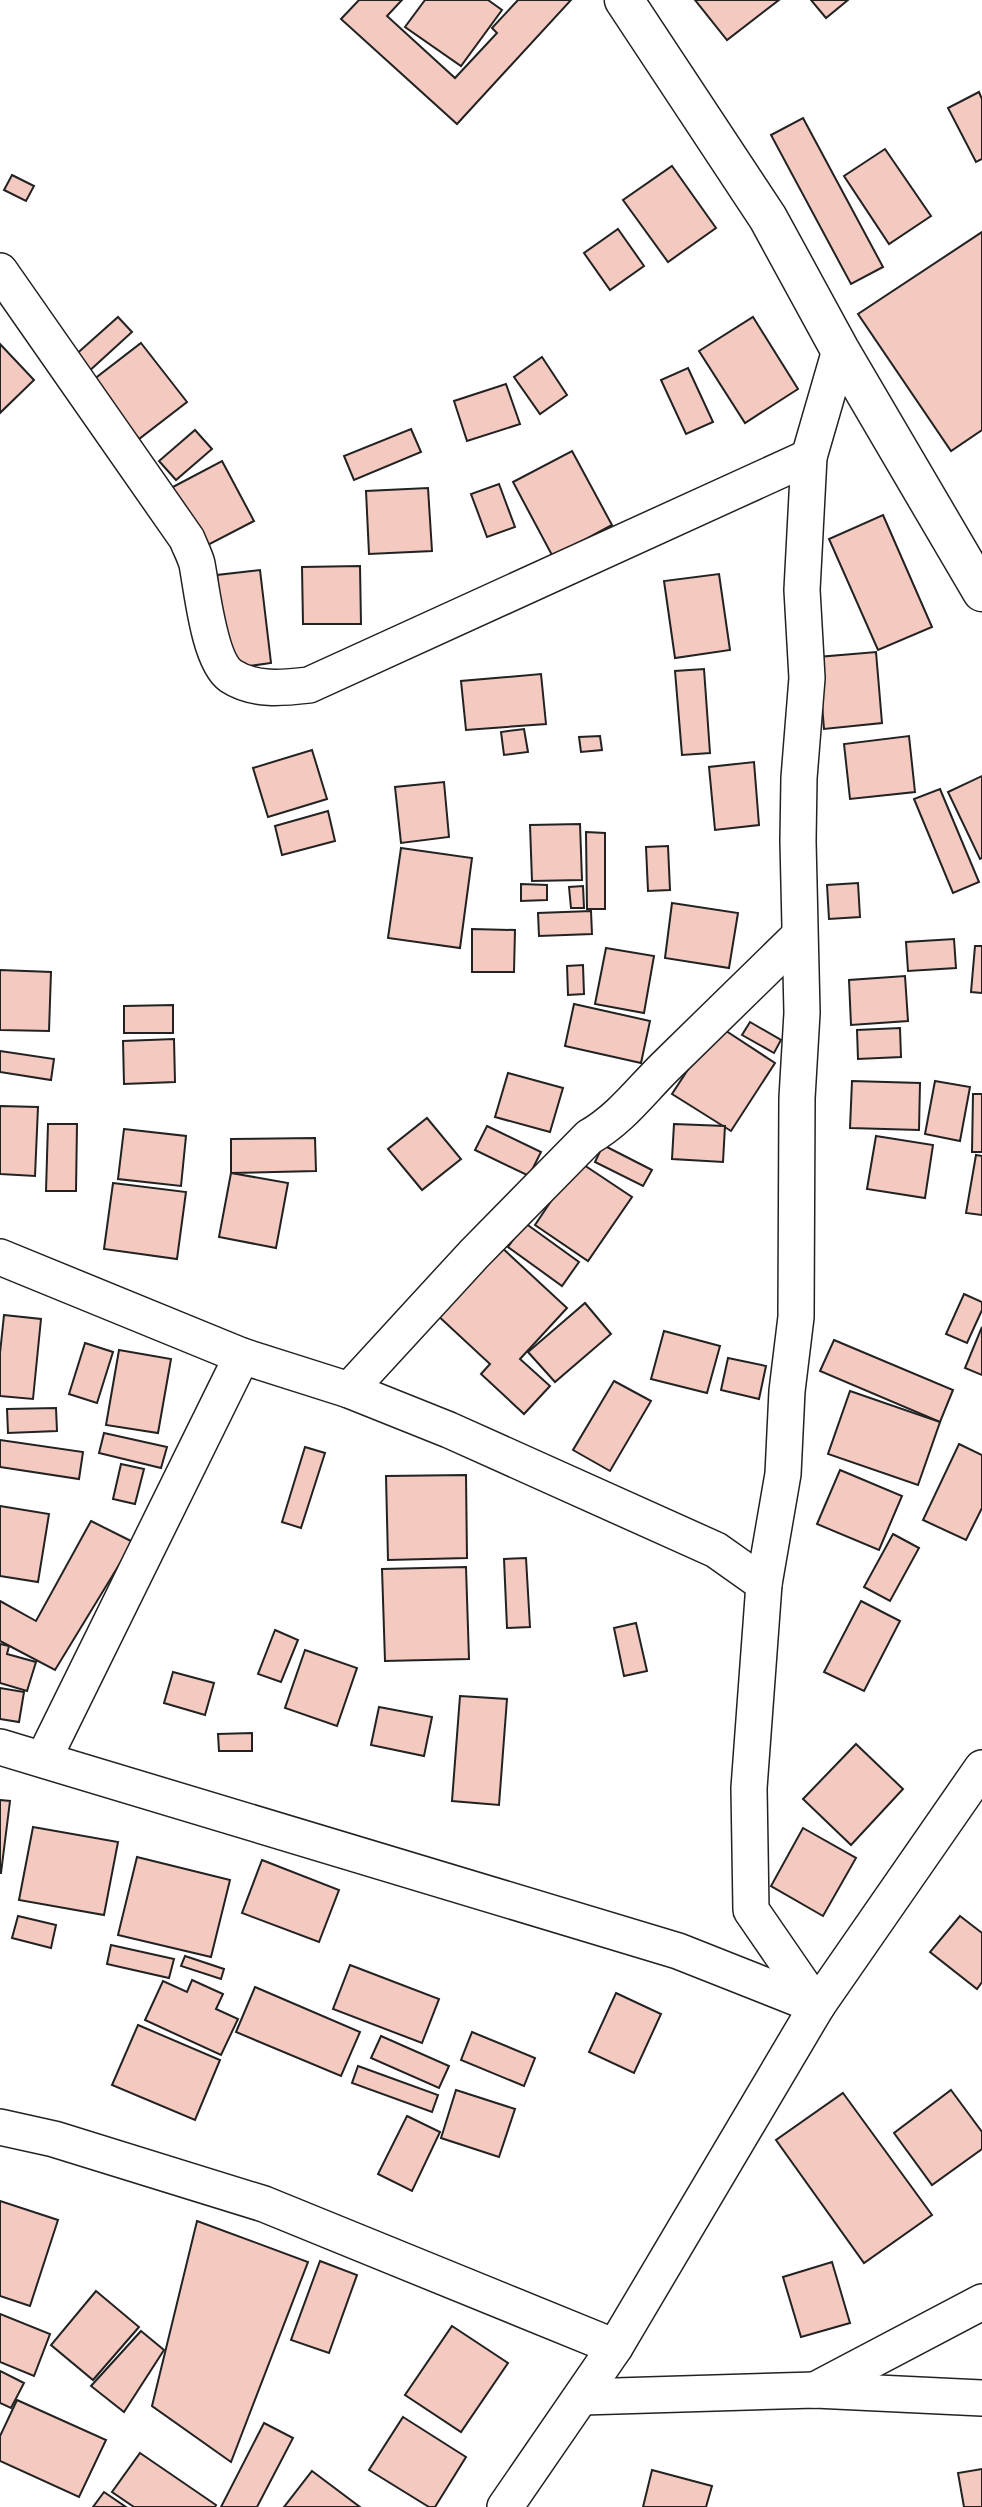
<svg xmlns="http://www.w3.org/2000/svg" width="982" height="2507" font-family="'PT Sans',sans-serif">
  <style>
    .building { fill: #f3c9c0; stroke: #222; stroke-width: 2 }
    .lines { fill: none; stroke-linecap: round; stroke-linejoin: round }
    .street-casing { stroke: #222; stroke-width: 38 }
    .secondary-casing { stroke: #222; stroke-width: 41 }
    .street { stroke: #fff; stroke-width: 35 }
    .secondary { stroke: #fff; stroke-width: 38 }
  </style>
  <rect width="100%" height="100%" fill="#fff"/>
  <g class="building">
    <polygon points="359,0 402,0 387,16 455,78 497,33 492,28 518,0 571,0 457,124 341,19"/>
    <polygon points="425,0 488,0 502,10 461,66 405,27"/>
    <polygon points="695,0 779,0 727,40"/>
    <polygon points="811,0 848,0 826,18"/>
    <polygon points="979,92 982,99 982,159 976,162 948,108"/>
    <polygon points="803,118 883,267 851,284 771,135"/>
    <polygon points="885,149 931,216 889,244 844,176"/>
    <polygon points="672,166 716,228 668,262 623,200"/>
    <polygon points="12,175 34,186 26,201 4,190"/>
    <polygon points="618,229 644,266 610,290 584,253"/>
    <polygon points="982,232 982,430 951,451 858,314"/>
    <polygon points="118,317 132,332 87,373 73,357"/>
    <polygon points="753,317 798,389 745,423 699,351"/>
    <polygon points="141,343 187,402 139,439 93,380"/>
    <polygon points="0,344 34,380 0,413"/>
    <polygon points="542,357 567,395 540,414 514,377"/>
    <polygon points="688,368 713,422 686,434 661,380"/>
    <polygon points="506,384 520,424 467,441 454,401"/>
    <polygon points="411,429 421,452 354,480 344,456"/>
    <polygon points="195,430 212,449 176,480 159,461"/>
    <polygon points="572,451 612,525 553,557 513,482"/>
    <polygon points="222,461 254,521 204,547 171,488"/>
    <polygon points="499,484 515,527 487,537 471,494"/>
    <polygon points="428,488 432,551 369,554 366,491"/>
    <polygon points="883,515 932,627 878,650 829,539"/>
    <polygon points="360,566 361,624 303,624 302,567"/>
    <polygon points="260,570 271,663 228,669 217,575"/>
    <polygon points="719,574 730,650 675,658 664,581"/>
    <polygon points="876,652 882,723 824,729 818,657"/>
    <polygon points="704,669 710,753 682,755 675,671"/>
    <polygon points="541,674 546,724 466,730 461,681"/>
    <polygon points="524,729 528,752 504,755 501,732"/>
    <polygon points="600,736 602,750 581,752 579,737"/>
    <polygon points="909,736 915,792 850,799 844,744"/>
    <polygon points="312,750 327,799 268,817 253,768"/>
    <polygon points="754,762 759,825 715,830 709,767"/>
    <polygon points="982,776 982,858 980,859 948,792"/>
    <polygon points="444,782 449,837 401,843 395,787"/>
    <polygon points="940,789 979,882 953,893 914,799"/>
    <polygon points="328,811 335,841 282,855 275,826"/>
    <polygon points="580,824 582,880 532,881 530,825"/>
    <polygon points="586,832 605,833 605,909 587,909"/>
    <polygon points="668,846 670,890 648,891 646,847"/>
    <polygon points="401,848 472,858 460,948 388,938"/>
    <polygon points="858,883 860,917 829,919 827,885"/>
    <polygon points="521,884 547,885 547,900 521,901"/>
    <polygon points="583,886 584,908 571,908 569,887"/>
    <polygon points="672,903 738,913 729,968 665,958"/>
    <polygon points="591,911 592,934 539,936 538,913"/>
    <polygon points="472,929 515,930 514,972 472,972"/>
    <polygon points="954,939 956,968 908,971 906,942"/>
    <polygon points="975,946 982,946 982,993 971,992"/>
    <polygon points="606,948 654,956 644,1013 595,1004"/>
    <polygon points="583,965 584,994 568,995 567,966"/>
    <polygon points="0,970 51,972 49,1031 0,1030"/>
    <polygon points="905,976 908,1021 851,1025 849,980"/>
    <polygon points="574,1004 650,1021 641,1063 565,1046"/>
    <polygon points="173,1005 173,1033 124,1033 124,1006"/>
    <polygon points="750,1022 781,1040 774,1053 742,1035"/>
    <polygon points="717,1025 775,1063 731,1131 672,1094"/>
    <polygon points="900,1028 901,1057 858,1059 857,1030"/>
    <polygon points="174,1039 175,1082 124,1084 123,1041"/>
    <polygon points="0,1051 54,1059 51,1080 0,1072"/>
    <polygon points="508,1073 563,1088 550,1132 495,1117"/>
    <polygon points="852,1081 920,1083 919,1130 850,1128"/>
    <polygon points="935,1081 970,1087 960,1141 925,1134"/>
    <polygon points="973,1094 982,1094 982,1152 972,1152"/>
    <polygon points="0,1106 38,1107 35,1176 0,1174"/>
    <polygon points="427,1118 461,1159 422,1190 388,1149"/>
    <polygon points="48,1124 77,1124 76,1191 46,1191"/>
    <polygon points="674,1124 725,1126 723,1162 672,1159"/>
    <polygon points="487,1126 541,1152 529,1176 475,1150"/>
    <polygon points="124,1129 186,1136 181,1186 118,1179"/>
    <polygon points="876,1136 933,1145 925,1198 867,1189"/>
    <polygon points="315,1138 316,1171 231,1173 231,1139"/>
    <polygon points="603,1145 652,1170 643,1186 595,1162"/>
    <polygon points="976,1155 982,1156 982,1215 966,1213"/>
    <polygon points="578,1161 632,1197 588,1261 535,1225"/>
    <polygon points="231,1173 288,1183 276,1248 219,1237"/>
    <polygon points="113,1183 186,1192 177,1259 104,1249"/>
    <polygon points="525,1223 579,1262 562,1286 508,1247"/>
    <polygon points="499,1245 567,1308 520,1359 550,1386 524,1414 481,1374 490,1364 435,1313"/>
    <polygon points="964,1294 982,1302 982,1310 967,1343 946,1334"/>
    <polygon points="585,1303 611,1334 555,1382 528,1352"/>
    <polygon points="4,1315 41,1319 33,1399 0,1396 0,1353"/>
    <polygon points="982,1327 982,1375 965,1368"/>
    <polygon points="664,1331 720,1346 707,1393 651,1379"/>
    <polygon points="834,1340 953,1390 940,1422 820,1371"/>
    <polygon points="85,1343 113,1352 97,1403 69,1394"/>
    <polygon points="119,1350 171,1359 158,1433 106,1425"/>
    <polygon points="728,1358 766,1366 759,1399 721,1390"/>
    <polygon points="614,1381 651,1401 610,1471 573,1450"/>
    <polygon points="850,1391 940,1422 918,1485 828,1454"/>
    <polygon points="56,1408 57,1431 8,1433 7,1409"/>
    <polygon points="104,1433 167,1447 161,1468 99,1453"/>
    <polygon points="0,1440 83,1452 79,1479 0,1467"/>
    <polygon points="959,1444 982,1455 982,1508 966,1540 923,1520"/>
    <polygon points="305,1447 325,1453 301,1528 282,1522"/>
    <polygon points="121,1464 144,1469 135,1504 113,1499"/>
    <polygon points="840,1470 902,1496 879,1550 817,1524"/>
    <polygon points="466,1475 467,1558 388,1560 386,1476"/>
    <polygon points="0,1506 49,1514 38,1582 0,1576"/>
    <polygon points="91,1521 133,1542 55,1670 0,1641 0,1601 36,1621"/>
    <polygon points="893,1534 919,1548 890,1601 864,1587"/>
    <polygon points="526,1558 530,1627 507,1628 504,1559"/>
    <polygon points="466,1567 469,1659 385,1661 382,1569"/>
    <polygon points="861,1601 900,1621 864,1691 824,1672"/>
    <polygon points="636,1623 647,1671 624,1676 614,1628"/>
    <polygon points="275,1630 298,1640 281,1682 258,1674"/>
    <polygon points="0,1644 9,1646 7,1654 36,1662 27,1691 0,1683"/>
    <polygon points="305,1650 357,1668 337,1726 285,1708"/>
    <polygon points="173,1672 214,1683 205,1715 164,1703"/>
    <polygon points="0,1688 24,1692 19,1722 0,1719"/>
    <polygon points="460,1696 507,1699 499,1805 452,1801"/>
    <polygon points="379,1707 432,1717 424,1756 371,1745"/>
    <polygon points="252,1733 252,1751 219,1751 218,1734"/>
    <polygon points="856,1744 903,1789 851,1845 803,1799"/>
    <polygon points="0,1800 10,1801 1,1873 0,1873"/>
    <polygon points="33,1827 118,1842 104,1915 19,1900"/>
    <polygon points="803,1828 856,1858 823,1916 771,1886"/>
    <polygon points="137,1857 230,1880 211,1957 118,1935"/>
    <polygon points="262,1860 339,1890 319,1942 242,1913"/>
    <polygon points="18,1916 56,1925 51,1948 12,1938"/>
    <polygon points="960,1916 982,1933 982,1982 977,1989 930,1952"/>
    <polygon points="111,1945 174,1959 169,1978 107,1964"/>
    <polygon points="185,1956 224,1969 221,1979 181,1966"/>
    <polygon points="350,1965 439,1999 422,2043 333,2009"/>
    <polygon points="192,1980 223,1994 216,2009 238,2019 221,2055 145,2020 163,1981 187,1992"/>
    <polygon points="255,1987 360,2032 341,2076 236,2032"/>
    <polygon points="616,1993 661,2014 634,2073 589,2052"/>
    <polygon points="138,2025 220,2060 195,2120 112,2085"/>
    <polygon points="472,2032 535,2058 524,2086 461,2060"/>
    <polygon points="381,2036 449,2066 439,2088 371,2058"/>
    <polygon points="358,2066 438,2095 432,2112 352,2083"/>
    <polygon points="456,2090 515,2109 499,2157 441,2138"/>
    <polygon points="951,2090 982,2132 982,2149 932,2185 894,2133"/>
    <polygon points="843,2093 932,2215 864,2263 776,2140"/>
    <polygon points="407,2116 440,2132 412,2191 378,2174"/>
    <polygon points="0,2201 58,2220 30,2306 0,2296"/>
    <polygon points="197,2221 308,2262 231,2462 152,2406"/>
    <polygon points="320,2261 357,2275 329,2353 291,2340"/>
    <polygon points="832,2262 850,2323 801,2337 783,2277"/>
    <polygon points="96,2291 139,2327 93,2380 51,2345"/>
    <polygon points="0,2314 50,2334 34,2376 0,2362"/>
    <polygon points="452,2326 508,2363 461,2432 405,2395"/>
    <polygon points="141,2331 164,2350 124,2412 91,2386"/>
    <polygon points="0,2371 24,2383 11,2408 0,2403"/>
    <polygon points="17,2400 106,2440 79,2497 0,2461 0,2436"/>
    <polygon points="403,2417 466,2457 435,2507 429,2507 369,2470"/>
    <polygon points="264,2423 293,2438 257,2507 221,2507"/>
    <polygon points="140,2453 216,2505 215,2507 134,2507 112,2492"/>
    <polygon points="982,2469 982,2507 964,2507 958,2473"/>
    <polygon points="652,2470 712,2486 706,2507 643,2507"/>
    <polygon points="312,2471 360,2507 284,2507"/>
    <polygon points="104,2492 126,2507 93,2507"/>
  </g>
  <g class="lines">
    <g class="street-casing">
      <g id="street">
        <path d="M 0,271 L 187,539 C 190,547 195,556 197,564 C 202,590 209,661 231,676 C 254,691 283,688 309,685 L 809,457"/>
        <polyline points="0,1257 242,1356 349,1390 449,1430 716,1550 764,1584"/>
        <path d="M 349,1390 L 474,1254 L 589,1137 C 620,1119 639,1093 664,1068 C 709,1024 754,980 799,936"/>
        <polyline points="0,1747 678,1951 817,2006"/>
        <polyline points="44,1758 242,1356"/>
        <polyline points="817,2006 751,1910 749,1788 764,1584 783,1474 787,1391 796,1317 797,1098 802,1013 798,841 799,778 807,678 802,590 809,457 840,350"/>
        <polyline points="0,2127 54,2139 264,2204 615,2347"/>
        <polyline points="815,2390 982,2302"/>
        <polyline points="583,2397 815,2390 982,2398"/>
        <polyline points="505,2507 615,2347 817,2006 982,1768"/>
      </g>
    </g>
    <g class="secondary-casing">
      <polyline id="secondary" points="624,0 768,218 840,350 982,592"/>
    </g>
    <use href="#street" class="street"/>
    <use href="#secondary" class="secondary"/>
  </g>
</svg>
